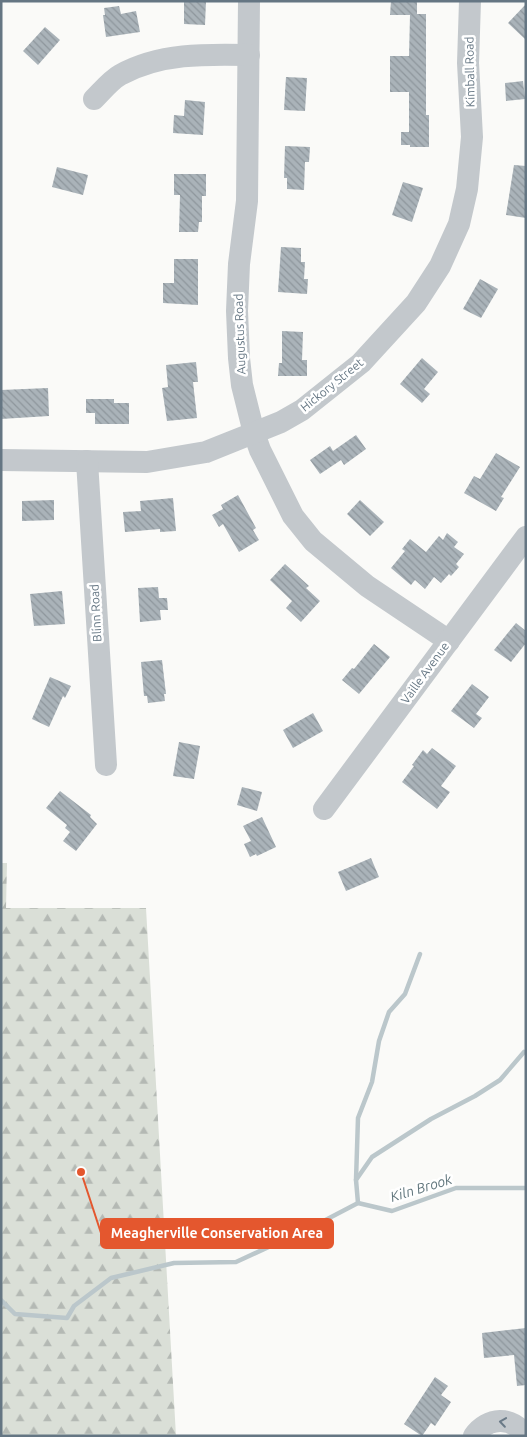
<svg xmlns="http://www.w3.org/2000/svg" width="527" height="1437" font-family="Ubuntu,sans-serif">
  <style>
    .forest { fill: url(#forest-firs) }
    .lines { fill: none; stroke-linecap: round; stroke-linejoin: round }
    .stream { stroke: #bbc7cb; stroke-width: 4.5 }
    .building { fill: url(#building-back-hatch) }
    .minor { stroke: #c3c8cc; stroke-width: 22 }
    .oneway { stroke: #6a7a87 }
    .labels { text-anchor: middle; stroke-width: 5; stroke-linejoin: round; paint-order: stroke }
    .street-label { font-size: 12px; fill: #657683; stroke: #fff }
    .water-label { font-size: 14px; font-style: italic; fill: #60757c; stroke: #fff }
    .leader { fill: none; stroke: #e4572e; stroke-width: 2 }
    .callout-dot { fill: #e4572e; stroke: #fff; stroke-width: 2 }
    .callout { fill: #e4572e; stroke: #e4572e; stroke-width: 2 }
    .callout-label { font-size: 14px; text-anchor: middle; font-weight: bold; fill: #fff }
  </style>
  <defs>
    <pattern id="forest-firs" width="22" height="20" patternUnits="userSpaceOnUse" patternTransform="scale(1.25)"><rect width="22" height="20" fill="#dadfd7"/><path d="M5 1l3.5 6h-7zM16 11l3.5 6h-7z" fill="#b4b9b4"/></pattern>
    <pattern id="building-back-hatch" width="6" height="6" patternUnits="userSpaceOnUse" patternTransform="scale(1.25)"><rect width="6" height="6" fill="#aab3b9"/><path d="M-1 5l2 2M0 0l6 6M5-1l2 2" fill="none" stroke="#8e969c"/></pattern>
  </defs>
  <rect width="100%" height="100%" fill="#fafaf8"/>
  <polygon class="forest" points="1,863 7,863 6,908 146,908 176,1436 1,1436"/>
  <g class="lines">
    <g class="stream">
      <polyline points="356,1180 358,1118 372,1082 379,1041 389,1012 405,994 420,954"/>
      <polyline points="358,1203 356,1180 372,1157 431,1119 475,1096 500,1080 524,1052"/>
      <polyline points="1,1300 15,1314 67,1318 74,1306 111,1278 174,1263 236,1262 314,1226 358,1203 392,1211 456,1188 526,1188"/>
    </g>
  </g>
  <g class="building">
    <polygon points="184,1 206,1 205,25 184,24"/>
    <polygon points="391,1 417,1 417,14 426,14 426,115 429,115 429,147 410,147 410,145 401,145 401,132 409,132 409,92 390,92 390,56 409,56 410,15 390,15"/>
    <polygon points="526,4 526,40 508,23"/>
    <polygon points="119,6 121,14 136,11 140,32 106,37 103,15 105,15 104,8"/>
    <polygon points="45,27 60,40 38,65 23,51"/>
    <polygon points="286,77 307,78 305,111 284,110"/>
    <polygon points="523,81 525,99 506,101 505,83"/>
    <polygon points="185,100 205,102 203,135 173,133 174,115 184,116"/>
    <polygon points="285,146 310,147 309,162 305,162 304,190 287,189 287,178 284,178"/>
    <polygon points="514,165 526,166 526,218 506,215"/>
    <polygon points="57,167 88,175 83,195 52,187"/>
    <polygon points="174,174 206,174 206,196 202,196 202,222 199,222 198,232 179,232 180,195 174,195"/>
    <polygon points="403,182 423,188 412,222 392,215"/>
    <polygon points="281,247 301,248 301,262 305,262 304,279 308,279 307,294 278,292"/>
    <polygon points="174,259 198,259 198,305 163,303 163,283 174,283"/>
    <polygon points="480,279 498,289 481,318 463,309"/>
    <polygon points="282,331 303,332 302,360 307,360 307,376 278,376 279,363 282,363"/>
    <polygon points="422,358 438,372 424,389 430,394 422,403 400,384"/>
    <polygon points="196,362 198,382 193,382 197,418 167,421 162,388 168,387 166,365"/>
    <polygon points="48,388 49,416 1,419 1,390"/>
    <polygon points="86,399 114,399 114,403 129,403 129,424 95,424 95,413 86,413"/>
    <polygon points="356,435 366,449 344,465 341,460 320,474 310,460 330,446 333,451"/>
    <polygon points="496,453 520,467 501,497 504,498 496,511 464,493 474,476 480,479"/>
    <polygon points="238,495 256,528 253,530 259,540 239,552 223,524 219,527 212,515 223,509 221,505"/>
    <polygon points="173,498 176,531 160,532 160,529 125,532 123,512 141,511 140,501"/>
    <polygon points="54,500 54,520 22,521 22,501"/>
    <polygon points="360,500 384,522 370,536 347,514"/>
    <polygon points="447,533 458,542 454,547 464,554 456,564 459,567 451,576 449,574 441,583 434,577 425,589 415,580 411,585 391,568 405,551 402,549 410,539 426,552 439,536 443,540"/>
    <polygon points="285,564 309,586 306,588 320,601 301,622 286,608 292,601 270,580"/>
    <polygon points="158,587 159,598 167,598 168,610 160,610 161,620 140,622 138,588"/>
    <polygon points="62,591 65,624 34,626 30,594"/>
    <polygon points="516,623 526,631 526,643 511,662 494,650"/>
    <polygon points="374,644 390,657 359,694 342,680 352,668 354,669"/>
    <polygon points="162,660 166,694 164,694 165,701 148,703 147,696 144,696 141,662"/>
    <polygon points="50,677 71,686 65,698 63,696 49,727 32,719"/>
    <polygon points="472,684 489,697 476,714 482,718 474,728 451,711"/>
    <polygon points="313,713 323,731 293,748 283,730"/>
    <polygon points="179,742 200,746 194,779 173,776"/>
    <polygon points="432,748 456,766 441,786 450,792 437,809 402,782 414,766 412,765 423,750 427,754"/>
    <polygon points="242,787 262,792 257,811 237,805"/>
    <polygon points="60,791 91,815 90,817 97,824 76,851 63,841 70,832 65,828 67,825 46,808"/>
    <polygon points="262,817 276,847 257,856 256,854 250,857 244,844 251,841 243,826"/>
    <polygon points="371,858 379,877 346,891 338,872"/>
    <polygon points="526,1328 526,1385 517,1386 514,1355 484,1358 482,1333"/>
    <polygon points="435,1377 448,1386 441,1395 451,1402 435,1426 431,1423 422,1436 404,1424"/>
  </g>
  <g class="lines">
    <g class="minor">
      <polyline points="249,1 247,201 239,264 237,311 239,358 242,385 254,433 260,450 293,516 313,541 367,586 449,641"/>
      <path d="M 94,99 C 102,91 111,80 120,75 C 159,53 206,54 249,55"/>
      <polyline points="1,460 147,462 206,452 281,422 302,410 361,363 416,303 440,266 459,224 467,189 472,137 468,63 470,1"/>
      <polyline points="87,461 106,765"/>
      <polyline points="324,809 526,537"/>
      <path d="M 474,1436 C 487,1417 513,1415 525,1436"/>
    </g>
  </g>
  <defs><path id="oneway-chevron" d="M-2-3.5L2.5 0L-2 3.5" fill="none" stroke-width="1.6" stroke-linecap="round" stroke-linejoin="round" transform="scale(1.25)"/></defs>
  <use class="oneway" href="#oneway-chevron" transform="translate(503 1422) rotate(-172)"/>
  <g class="labels">
    <g class="street-label">
      <text transform="translate(470 72) rotate(-91)" y="4">Kimball Road</text>
      <text transform="translate(240 334) rotate(-92)" y="4">Augustus Road</text>
      <text transform="translate(332 385) rotate(-39)" y="4">Hickory Street</text>
      <text transform="translate(96 613) rotate(-93)" y="4">Blinn Road</text>
      <text transform="translate(425 673) rotate(-54)" y="4">Vaille Avenue</text>
    </g>
    <g class="water-label">
      <text transform="translate(421 1188) rotate(-17)" y="5">Kiln Brook</text>
    </g>
  </g>
  <path class="leader" d="M81 1172L101 1233"/>
  <circle class="callout-dot" cx="81" cy="1172" r="5"/>
  <rect class="callout" x="101" y="1219" width="232" height="29" rx="5"/>
  <g class="callout-label">
    <text x="217" y="1238">Meagherville Conservation Area</text>
  </g>
  <rect width="527" height="1437" fill="none" stroke="#657683" stroke-width="5"/>
</svg>
